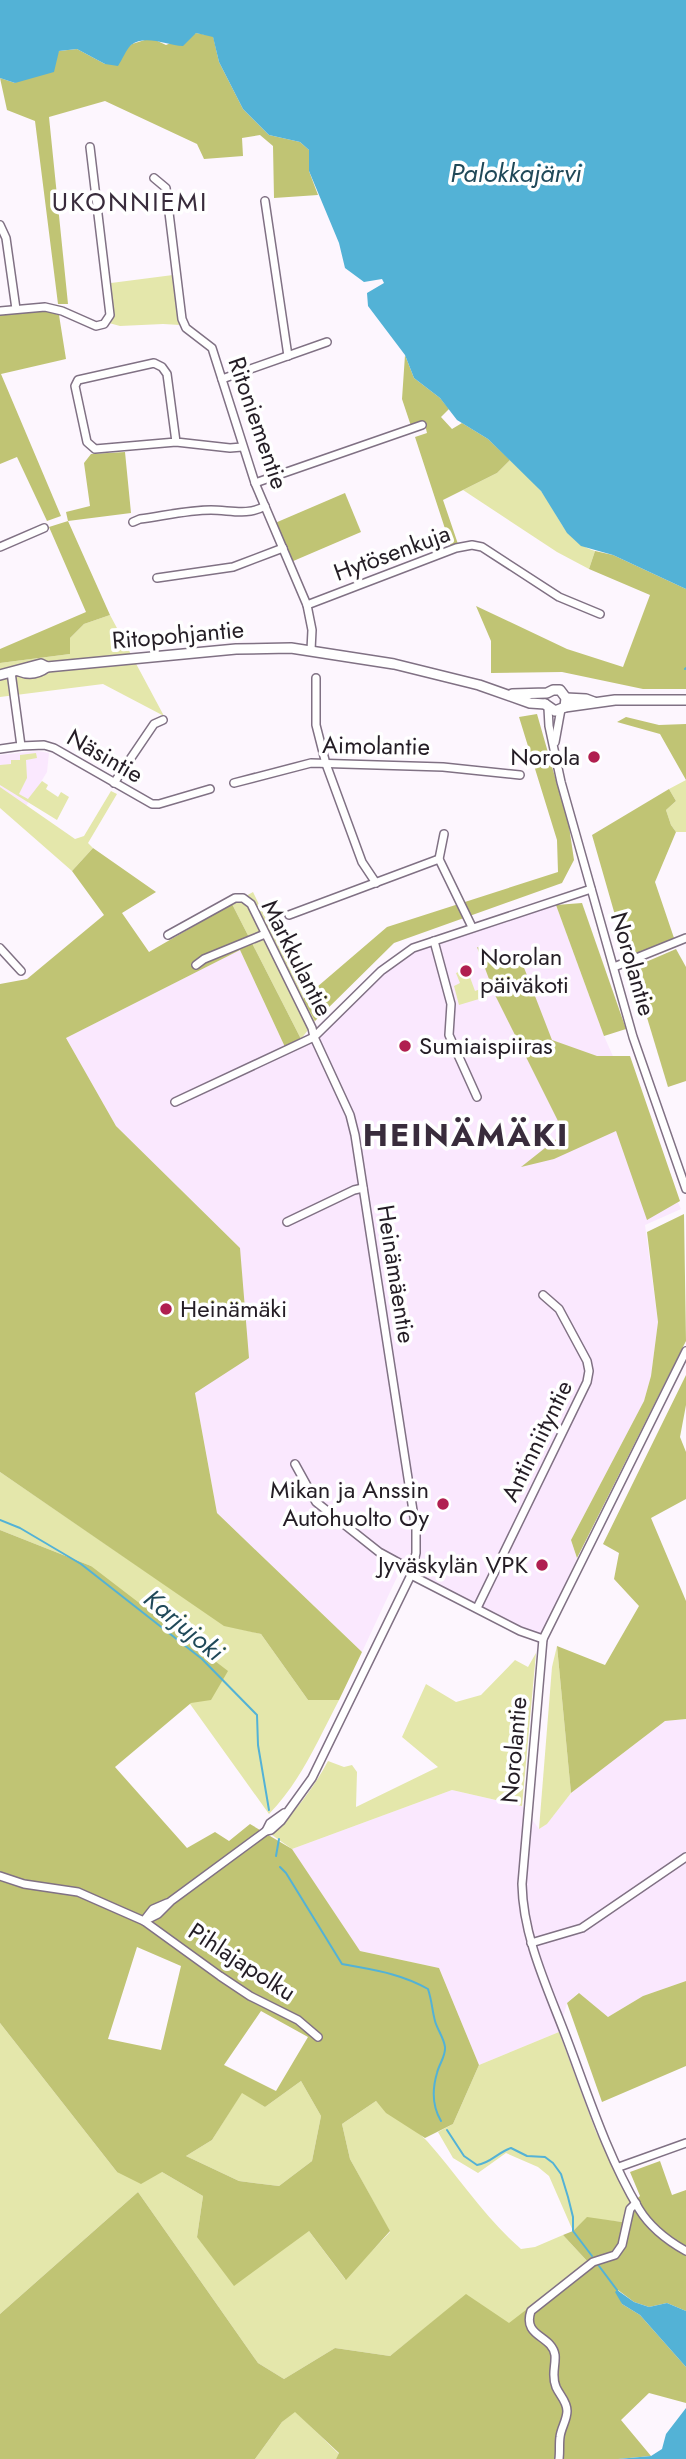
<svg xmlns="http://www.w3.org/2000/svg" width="686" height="2459" font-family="Jost,sans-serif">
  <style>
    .built { fill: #fae8fe }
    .green { fill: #e4e7ab }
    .forest { fill: #c0c474; fill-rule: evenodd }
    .water { fill: #53b2d6 }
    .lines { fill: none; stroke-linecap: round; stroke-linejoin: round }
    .stream { stroke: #53b2d6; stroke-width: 2 }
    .minor-casing { stroke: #807184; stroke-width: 10 }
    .major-casing { stroke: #807184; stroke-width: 12 }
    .minor { stroke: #fff; stroke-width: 7 }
    .major { stroke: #fff; stroke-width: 9 }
    .poi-dot { fill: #b01f50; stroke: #fff; stroke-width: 2.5 }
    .labels { text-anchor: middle; stroke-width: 7; stroke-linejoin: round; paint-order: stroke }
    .street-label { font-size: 24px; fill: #241d25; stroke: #fff }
    .poi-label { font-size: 24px; fill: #241d25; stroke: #fff; text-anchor: end }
    .water-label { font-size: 26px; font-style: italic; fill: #204959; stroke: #fff }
    .neighbourhood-label { font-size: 26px; letter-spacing: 2px; fill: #392c3c; stroke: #fff }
    .district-label { font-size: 32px; font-weight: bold; letter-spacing: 2px; fill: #392c3c; stroke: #fff }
  </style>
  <rect width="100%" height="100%" fill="#fdf6fe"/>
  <g class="built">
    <polygon points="38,751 49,753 47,772 26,806 0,787 0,755"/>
    <polygon points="556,905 604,1036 681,1209 645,1225 658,1322 651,1376 644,1401 571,1540 577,1558 542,1635 523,1630 414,1575 398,1575 362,1652 217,1513 195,1393 240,1248 116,1126 66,1038 240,950 285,1047 301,1039 393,965 412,953 435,945 451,1008 455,1007 440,944"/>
    <polygon points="686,1719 686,1981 643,1996 608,2017 578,1993 567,2003 559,2032 479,2065 439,1968 360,1951 292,1849 452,1790 522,1806 539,1829 547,1824 571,1793 665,1721"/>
  </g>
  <g class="green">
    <polygon points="173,275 180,325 163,324 120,326 109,323 113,316 111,283"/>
    <path d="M 510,460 C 520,470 532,480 541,491 C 559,515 564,541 595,551 L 589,569 L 557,552 L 463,490 L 497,473 Z"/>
    <polygon points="110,615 164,716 103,684 0,697 0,663 70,654 70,638 84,624"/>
    <polygon points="36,753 37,758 26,760 27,778 19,794 28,799 42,781 48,785 46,789 58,797 61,792 69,797 57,820 0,785 0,765 11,764 11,760 20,760 20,755"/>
    <polygon points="686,780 686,832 676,832 671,825 666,810 676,801 669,789"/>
    <polygon points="0,787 75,839 84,836 111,791 117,794 88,843 93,848 72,871 0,808"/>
    <polygon points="253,892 315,1021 301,1039 232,904"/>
    <polygon points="467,969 475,991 486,987 489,996 459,1005 454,986 460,983 456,973"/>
    <path d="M 0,1472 L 224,1625 L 261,1634 L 308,1700 L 339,1700 C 318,1740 301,1781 269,1814 L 91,1566 L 0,1530 Z"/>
    <polygon points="557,1646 571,1793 547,1824 539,1829 552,1667"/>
    <path d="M 536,1653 L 522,1806 L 452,1790 L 292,1849 L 272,1835 C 294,1813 313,1789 328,1761 L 344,1767 L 352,1765 L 357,1772 L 356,1807 L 438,1767 L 402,1737 L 426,1684 L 456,1702 L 481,1695 L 515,1660 L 528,1667 Z"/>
    <path d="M 0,2023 L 117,2172 L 162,2172 L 203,2196 L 197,2237 L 309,2231 L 345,2279 L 390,2232 L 350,2159 L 342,2124 L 376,2101 C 392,2121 413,2125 427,2141 C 459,2177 485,2218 521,2249 L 535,2247 L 563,2235 L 588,2262 L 509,2324 L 466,2295 L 390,2356 L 335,2348 L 284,2379 L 258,2363 L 138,2192 L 0,2314 Z"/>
    <polygon points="559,2032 596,2132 632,2202 626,2209 622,2222 587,2218 573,2231 549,2176 538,2167 506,2153 478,2173 453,2158 438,2132 453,2124 479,2065"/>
    <polygon points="301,2081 321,2116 312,2161 279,2186 239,2181 186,2156 212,2140 242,2092 265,2107"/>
    <polygon points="295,2411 339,2454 336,2459 255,2459 282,2422"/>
  </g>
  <g class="forest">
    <polygon points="196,33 213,36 219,62 243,109 269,135 300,142 309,150 309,171 318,195 274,198 273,146 260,135 242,138 243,156 204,159 197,144 105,101 49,117 68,304 58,304 35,121 7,110 0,78 15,83 59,51 77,49 105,64 132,44 151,38 166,45"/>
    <polygon points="25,311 46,311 59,315 66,359 1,374 61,516 47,521 17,457 0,464 0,314"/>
    <polygon points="405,355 414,378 440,398 449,409 441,417 452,429 462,423 488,439 510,460 497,473 443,500 458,544 451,547 415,437 427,433 425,425 412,429 402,399"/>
    <polygon points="125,452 131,513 68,521 110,615 84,624 70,638 70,654 0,663 0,649 86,612 49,527 68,521 66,512 90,506 84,463 91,454"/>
    <polygon points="345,493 361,532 291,562 275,523"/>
    <polygon points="595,551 613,555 686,589 686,689 643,689 562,672 491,673 491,641 476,606 567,649 623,667 650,595 589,569"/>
    <polygon points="537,714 569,826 574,860 562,883 394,943 315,1021 303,999 387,927 558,872 557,840 519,717"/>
    <polygon points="626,717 659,725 686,724 686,780 660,734 617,722"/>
    <polygon points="669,789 676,801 666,810 671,825 676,832 655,882 674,938 627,957 592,835"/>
    <polygon points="93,848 156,892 122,913 149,952 232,904 301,1039 285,1047 240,950 66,1038 116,1126 240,1248 249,1358 195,1393 217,1513 362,1652 339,1700 308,1700 261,1634 224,1626 0,1472 0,984 27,979 104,915 72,871"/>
    <polygon points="582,903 626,1029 604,1036 556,905"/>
    <polygon points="477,947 523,965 552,1040 597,1056 630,1056 680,1201 647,1220 616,1131 554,1159 521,1167 564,1133 495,995"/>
    <polygon points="676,949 686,967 686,1081 668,1087 632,968"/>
    <polygon points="684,1214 686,1341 577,1558 571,1540 644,1401 651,1376 658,1322 647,1232"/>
    <polygon points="686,1375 686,1405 680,1437 686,1452 686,1499 651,1518 686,1601 686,1719 665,1721 571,1793 557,1646 605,1665 639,1606 614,1579 619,1553 603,1544"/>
    <path d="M 0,1530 L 91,1566 L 228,1671 L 211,1700 L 191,1703 L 115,1767 L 187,1848 L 215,1832 L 229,1841 L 250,1824 L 292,1849 L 360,1951 L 439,1968 L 479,2065 L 453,2124 L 425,2138 L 386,2113 L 376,2101 L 342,2124 L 350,2159 L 390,2231 L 346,2280 L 309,2231 L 234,2286 L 197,2237 L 203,2196 L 162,2172 L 141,2184 L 117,2172 L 0,2023 ZM 137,1947 L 181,1966 L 161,2050 L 108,2039 ZM 261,2011 L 308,2037 L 276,2091 L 224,2065 ZM 301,2081 L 321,2116 L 312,2161 L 279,2186 L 239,2181 L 186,2156 L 212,2140 L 242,2093 L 265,2107 Z"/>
    <polygon points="686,1981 686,2066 602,2102 567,2003 579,1993 608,2017 643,1996"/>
    <polygon points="660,2161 672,2195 686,2190 686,2311 667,2303 649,2307 634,2302 618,2290 622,2304 640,2315 686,2367 686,2403 649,2393 621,2420 651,2456 618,2459 336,2459 339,2453 295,2412 282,2422 255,2459 0,2459 0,2314 138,2192 258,2363 284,2379 335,2348 390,2356 466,2294 509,2323 588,2262 563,2235 573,2231 587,2217 622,2222 626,2209 640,2196 630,2172"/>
  </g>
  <g class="water">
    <path d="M 0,0 L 686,0 L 686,589 L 613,555 L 581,546 L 567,533 L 541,491 L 488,439 L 457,420 L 440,398 L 414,378 L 405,355 L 368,306 L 367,293 L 384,283 L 382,279 L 364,282 L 345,268 L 339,243 L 309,171 L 309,150 L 300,142 L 269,135 L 243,109 L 219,62 L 213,37 L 196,33 L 183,46 C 167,45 145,34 131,45 C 126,50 122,60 118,66 L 105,64 L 77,49 L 59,51 L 54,72 L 15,83 L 0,78 Z"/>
    <polygon points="617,2290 634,2302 649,2307 667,2303 686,2311 686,2367 640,2315 622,2304 615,2292"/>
    <polygon points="686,2408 686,2459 618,2459 651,2456 662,2449 666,2434"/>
  </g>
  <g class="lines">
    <g class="stream">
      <polyline points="685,669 686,668"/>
      <polyline points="0,1520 20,1528 81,1564 202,1659 257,1715 258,1745 269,1810"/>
      <polyline points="276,1856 279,1839"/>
      <path d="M 280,1867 L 286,1873 L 342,1964 C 373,1970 400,1973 428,1989 C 432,2001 432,2010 435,2021 C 437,2029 444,2038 445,2047 C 446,2056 439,2064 437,2073 C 432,2090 432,2106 441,2121"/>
      <path d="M 447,2130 L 464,2156 L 477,2165 C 491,2163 498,2152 511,2148 L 527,2156 L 545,2157 L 553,2163 L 561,2174 L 568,2197 L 573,2217 L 573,2231 L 592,2256"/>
      <polyline points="599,2266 617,2290"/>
    </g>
    <g class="minor-casing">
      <g id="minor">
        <polyline points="154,178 166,188 182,319 186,328 212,348 255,483 307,605 312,630 311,650"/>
        <polyline points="265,201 288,356"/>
        <polyline points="0,225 6,238 16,309"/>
        <polyline points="0,311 45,307 62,311 96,326 104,324 110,315 90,147"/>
        <polyline points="222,379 327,342"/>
        <polyline points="176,442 167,374 162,367 154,363 78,380 75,386 87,442 95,449 176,442 230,448 242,447"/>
        <polyline points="255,483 422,425"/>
        <path d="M 133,522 L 140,519 C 163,516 188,510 211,510 C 230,510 248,516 265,506"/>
        <polyline points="0,547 44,528"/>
        <polyline points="157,578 233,567 283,548"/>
        <polyline points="307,605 456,548 472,545 482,547 559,597 600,614"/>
        <polyline points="316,678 316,725 326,764 362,862 376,883"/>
        <polyline points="548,708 549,726 561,782 633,1037 686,1189"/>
        <polyline points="555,742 561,709"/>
        <polyline points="21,746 44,745 54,748 152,804 159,804 210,789"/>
        <polyline points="0,749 21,746 11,672"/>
        <polyline points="114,783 154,724 163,720"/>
        <polyline points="234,783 311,763 443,767 520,775"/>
        <polyline points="444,834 439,859 472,927"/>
        <polyline points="289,915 439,859"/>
        <polyline points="168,935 235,898 243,898 251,904 312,1028 314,1037 175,1102"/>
        <polyline points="434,941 451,1004 449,1035 477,1097"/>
        <polyline points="0,948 21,971"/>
        <polyline points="196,965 204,959 265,934"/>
        <polyline points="614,967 686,938"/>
        <polyline points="287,1222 354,1190 363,1188"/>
        <path d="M 686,1351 L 543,1639 L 522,1884 C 523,1939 549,1991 568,2042 C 589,2098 608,2157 639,2209 C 650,2227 668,2241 686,2251"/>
        <polyline points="295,1464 316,1502 379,1552 412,1570"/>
        <polyline points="411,1575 520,1631 543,1639"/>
        <polyline points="477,1608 587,1382 589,1371 587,1361 559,1309 543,1295"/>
        <polyline points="266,1831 270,1823 284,1813"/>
        <polyline points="0,1876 24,1884 78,1892 144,1921 220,1976 250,1996 298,2020 318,2037"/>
        <polyline points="146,1918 153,1909 167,1903"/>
        <polyline points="144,1921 158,1914 171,1901 266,1831 271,1830 281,1821 312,1778 411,1575 416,1553 416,1530 355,1135 350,1115 314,1037 381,971 413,948 591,889"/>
        <polyline points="531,1943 582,1928 686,1857"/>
        <polyline points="619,2167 686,2143"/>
        <path d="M 559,2459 C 560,2452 559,2444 560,2437 C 561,2428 567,2420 567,2411 C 567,2401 560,2396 556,2387 C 551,2375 556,2366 555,2355 C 552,2335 522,2337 531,2311 L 593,2262 L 615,2255 L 622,2245 L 630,2209 L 636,2203"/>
      </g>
    </g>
    <g class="major-casing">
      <g id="major">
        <path d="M 19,671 C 29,675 39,673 47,667"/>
        <polyline points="0,675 41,664 47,667 236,649 291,648 394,664 479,685 530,703 545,704"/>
        <polyline points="512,694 547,693 553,690 560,690 566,698 565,707"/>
        <polyline points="566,698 586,699 594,702"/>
        <polyline points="545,704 555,711 565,707 615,700 686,700"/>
      </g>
    </g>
    <use href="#minor" class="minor"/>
    <use href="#major" class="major"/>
  </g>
  <g class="poi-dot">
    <circle cx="594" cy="757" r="7"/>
    <circle cx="466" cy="971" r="7"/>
    <circle cx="405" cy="1046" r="7"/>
    <circle cx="166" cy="1309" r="7"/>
    <circle cx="443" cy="1504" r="7"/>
    <circle cx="542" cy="1565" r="7"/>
  </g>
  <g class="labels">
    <g class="street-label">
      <text transform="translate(258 423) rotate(71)" y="8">Ritoniementie</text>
      <text transform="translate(392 553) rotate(-20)" y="8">Hytösenkuja</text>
      <text transform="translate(178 635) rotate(-5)" y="8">Ritopohjantie</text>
      <text transform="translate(376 746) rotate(1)" y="8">Aimolantie</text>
      <text transform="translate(105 756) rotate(30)" y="8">Näsintie</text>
      <text transform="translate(297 958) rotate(63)" y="8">Markkulantie</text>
      <text transform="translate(633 964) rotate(74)" y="8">Norolantie</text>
      <text transform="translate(396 1274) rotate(81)" y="8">Heinämäentie</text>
      <text transform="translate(537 1441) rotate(-64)" y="8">Antinniityntie</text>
      <text transform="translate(514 1750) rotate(-85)" y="8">Norolantie</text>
      <text transform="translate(242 1962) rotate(33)" y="8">Pihlajapolku</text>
    </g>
    <g class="poi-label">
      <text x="580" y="765">Norola</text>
      <text x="480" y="965" text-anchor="start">Norolan<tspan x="480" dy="28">päiväkoti</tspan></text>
      <text x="419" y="1054" text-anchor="start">Sumiaispiiras</text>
      <text x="180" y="1317" text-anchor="start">Heinämäki</text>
      <text x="429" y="1498">Mikan ja Anssin<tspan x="429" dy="28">Autohuolto Oy</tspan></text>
      <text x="528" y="1573">Jyväskylän VPK</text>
    </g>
    <g class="water-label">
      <text x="516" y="182">Palokkajärvi</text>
      <text transform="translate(184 1625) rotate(40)" y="9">Karjujoki</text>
    </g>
    <g class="neighbourhood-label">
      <text x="130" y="211">UKONNIEMI</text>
    </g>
    <g class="district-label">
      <text x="466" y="1146">HEINÄMÄKI</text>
    </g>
  </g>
</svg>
